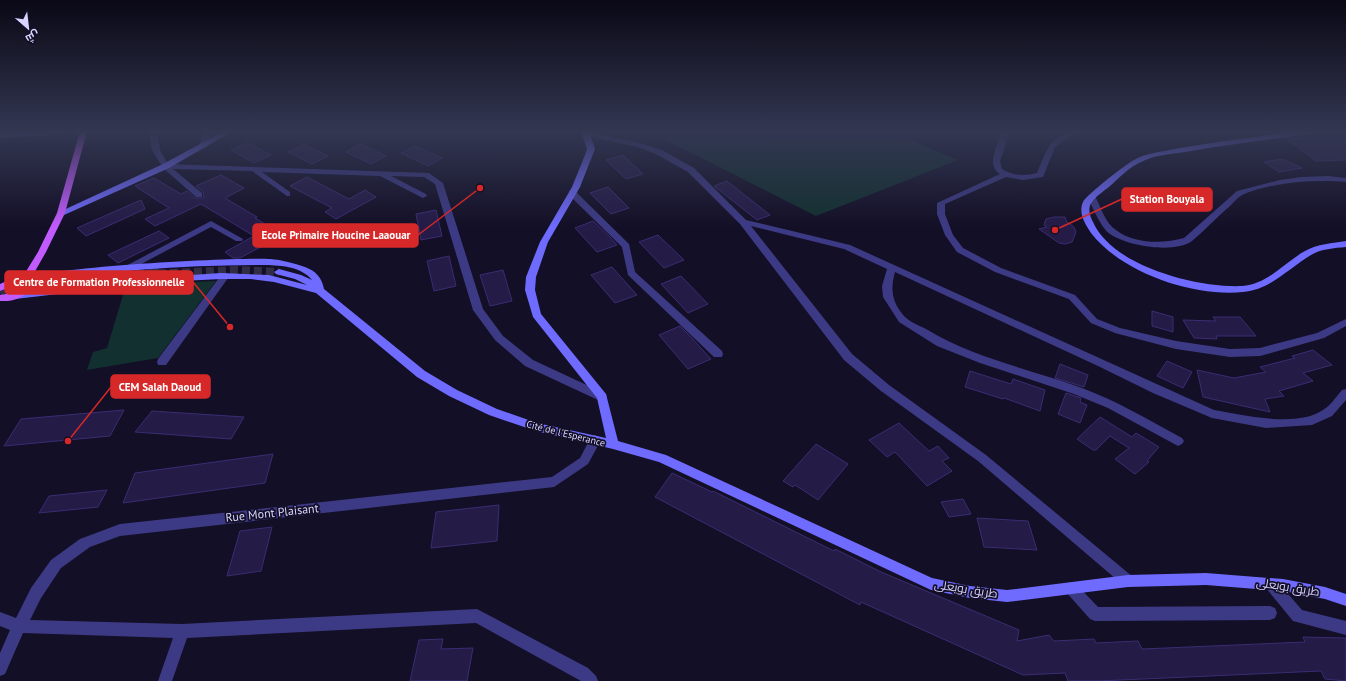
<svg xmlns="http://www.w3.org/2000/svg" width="1346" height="681" font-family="'PT Sans',Cairo,sans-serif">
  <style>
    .green { fill: #12302f }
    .building { fill: #241b47; stroke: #3b2d73 }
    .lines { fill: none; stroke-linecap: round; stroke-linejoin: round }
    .secondary-tunnel-far1 { stroke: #312d47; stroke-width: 8; stroke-dasharray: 8 4; stroke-linecap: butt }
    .secondary-tunnel { stroke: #312d47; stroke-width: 10; stroke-dasharray: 10 5; stroke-linecap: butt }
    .street { fill: #3d3a85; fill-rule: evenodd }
    .secondary { fill: #6f6bff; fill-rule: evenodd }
    .primary { fill: #c25bff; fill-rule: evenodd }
    .labels { text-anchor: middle; stroke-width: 3.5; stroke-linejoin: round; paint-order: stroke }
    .street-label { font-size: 10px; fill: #d9d4ff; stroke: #130f26 }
    .near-street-label { font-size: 12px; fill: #d9d4ff; stroke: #130f26 }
    .leader { fill: none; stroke: #d62828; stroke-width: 1.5 }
    .callout-dot { fill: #d62828; stroke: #130f26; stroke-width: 1.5 }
    .callout { fill: #d62828; stroke: #d62828; stroke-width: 1.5 }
    .callout-label { font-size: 11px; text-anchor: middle; font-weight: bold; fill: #fff }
  </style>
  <rect width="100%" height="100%" fill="#130f26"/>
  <g class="green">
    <polygon points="648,131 889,131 958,160 816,216"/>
    <polygon points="216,281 158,358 87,370 93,352 107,348 126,285"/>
  </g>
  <g class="building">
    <polygon points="1346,136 1346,160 1316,161 1287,139"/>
    <polygon points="248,143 271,155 254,163 231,150"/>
    <polygon points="304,144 328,156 312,164 288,152"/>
    <polygon points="361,144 386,156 371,164 346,152"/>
    <polygon points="415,146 442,158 428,166 401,153"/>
    <polygon points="623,155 643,174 626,179 606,160"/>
    <polygon points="1282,159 1302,168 1279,172 1264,162"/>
    <polygon points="221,175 244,188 225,198 257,217 255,218 283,235 240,258 233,258 225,252 254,236 201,204 155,226 145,219 169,208 135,186 154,178 181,194 187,191 195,198 202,198 204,197 203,192 196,186"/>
    <polygon points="307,177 349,199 365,190 376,197 336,219 325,212 332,208 290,186"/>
    <polygon points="727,181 770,215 757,220 714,186"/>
    <polygon points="608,187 629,208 611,214 590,193"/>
    <polygon points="141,200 145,209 86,236 77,228"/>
    <polygon points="436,210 442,236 421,240 416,214"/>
    <polygon points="1054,217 1065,217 1067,222 1074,227 1076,232 1072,242 1065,244 1059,243 1039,229 1047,227 1044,225 1046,219"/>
    <polygon points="593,221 609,236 617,245 597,252 575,228"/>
    <polygon points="159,231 169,238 118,263 108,255"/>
    <polygon points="658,235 684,260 664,268 639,242"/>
    <polygon points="449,256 456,286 434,291 427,261"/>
    <polygon points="612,267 637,295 615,303 591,275"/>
    <polygon points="503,270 512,301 490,306 480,275"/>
    <polygon points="681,276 708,304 688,313 661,284"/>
    <polygon points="1152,311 1173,317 1173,332 1152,326"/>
    <polygon points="1213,317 1240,317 1256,336 1216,336 1217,339 1194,338 1183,320 1216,321"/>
    <polygon points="680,326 689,335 711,359 688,369 659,335"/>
    <polygon points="1313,350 1332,365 1303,373 1313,381 1279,391 1284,396 1265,399 1270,412 1203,397 1197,370 1234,378 1266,372 1260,367 1295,358 1292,356"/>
    <polygon points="1167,361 1192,372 1183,388 1157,376"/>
    <polygon points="1060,364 1088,375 1084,387 1055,378"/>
    <polygon points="970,371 1011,384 1013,379 1045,390 1040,411 1004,398 1003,399 965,387"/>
    <polygon points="1066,393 1081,398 1080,402 1087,405 1080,423 1058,414"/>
    <polygon points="124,410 110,436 4,446 21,419"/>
    <polygon points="152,411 244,417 231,439 135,432"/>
    <polygon points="1100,417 1132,437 1136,433 1159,447 1147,461 1149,462 1135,474 1115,459 1129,448 1110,436 1096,450 1093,450 1077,439"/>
    <polygon points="899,423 929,451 938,446 949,458 942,461 952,471 927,486 895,452 887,457 869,440"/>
    <polygon points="816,444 848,464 818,500 795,485 793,487 783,481"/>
    <polygon points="273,454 265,483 123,503 135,473"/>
    <polygon points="672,473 712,492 713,491 834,551 835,549 881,572 1019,630 1017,641 1049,635 1054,641 1094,639 1096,643 1138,641 1142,649 1305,642 1303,637 1346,638 1346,681 1325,679 1321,671 1098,681 1068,681 1065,673 1023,675 861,602 860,605 655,497"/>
    <polygon points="107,490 98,507 39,513 49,496"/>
    <polygon points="963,499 971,514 949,517 941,502"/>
    <polygon points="499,505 497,541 431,548 436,512"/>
    <polygon points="977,518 1028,521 1037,550 984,547"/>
    <polygon points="272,527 261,571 227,576 240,531"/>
    <polygon points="443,639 441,649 473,648 467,681 410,681 419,640"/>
  </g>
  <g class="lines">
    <polyline class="secondary-tunnel-far1" points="146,274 237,270 279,272"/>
    <polyline class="secondary-tunnel" points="0,291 97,278 162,273"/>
    <g class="street">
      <polygon points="51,131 88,132 84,134 0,138 0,134"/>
      <polygon points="149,131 157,131 160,150 168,164 429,173 443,183 483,309 503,336 533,360 606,394 607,397 606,400 602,401 598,400 525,366 495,340 473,310 435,184 424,177 391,176 426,194 427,196 423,198 380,176 262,172 290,192 290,196 287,196 252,171 173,169 202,193 202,197 196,197 163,168 152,150"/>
      <polygon points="204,131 211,131 207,147 203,149 199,147"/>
      <path d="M 583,131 L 640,143 L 662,150 L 694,168 L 746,220 L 850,245 L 1214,410 C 1243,415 1297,428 1323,410 C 1330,406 1336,397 1342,390 L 1346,389 L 1346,400 L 1332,416 L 1312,425 L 1266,428 L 1212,418 L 1153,393 L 1098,366 L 895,272 C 890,290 892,303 905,317 C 910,322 920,326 926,329 C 974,358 1029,369 1082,388 C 1117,401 1149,420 1182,438 L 1184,441 L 1182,444 L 1178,446 L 1108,408 L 1074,394 L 980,363 L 937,346 L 899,322 L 883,297 L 882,286 L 887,269 L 844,249 L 751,226 L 852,354 L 889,385 L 986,455 L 1133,577 L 1135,581 L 1133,585 L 1128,587 L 1123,585 L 978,461 L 881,391 L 844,360 L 740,224 L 688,172 L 656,154 L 638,147 L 583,135 Z"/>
      <path d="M 1003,131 L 1010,131 L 1000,161 L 1002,169 C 1014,176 1024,176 1037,173 C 1049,145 1051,131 1086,131 L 1067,138 L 1055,147 L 1043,177 L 1023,180 L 1006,177 L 945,204 L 945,214 L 953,235 L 963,248 L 1001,268 L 1075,295 L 1097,319 L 1120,328 L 1176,341 L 1230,349 L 1260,348 L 1317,333 L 1346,319 L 1346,326 L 1324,338 L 1260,356 L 1230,357 L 1176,349 L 1115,333 L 1091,323 L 1069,299 L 995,272 L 957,252 L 945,235 L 937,214 L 937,203 L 1000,174 C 985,165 998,144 1003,131 Z"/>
      <path d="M 1328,176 L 1346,178 L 1346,182 C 1314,179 1274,182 1244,194 C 1239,196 1234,202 1230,206 C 1217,217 1205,230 1192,241 C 1174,254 1127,246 1110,234 C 1101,228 1093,208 1088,198 L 1089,196 L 1095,196 C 1101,207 1105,223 1116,230 C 1134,244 1163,244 1184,238 L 1237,191 L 1280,180 L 1301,177 Z"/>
      <polygon points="569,191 575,191 629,244 635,272 722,351 723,354 722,357 714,357 628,275 622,247 569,195"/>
      <polygon points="211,221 243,239 242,241 236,241 211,227 128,271 122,271 120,269"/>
      <polygon points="225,273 228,274 230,276 228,278 166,365 158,365 157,362 158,359 222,274"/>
      <polygon points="595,435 599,437 601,440 588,464 554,487 120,536 90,547 61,568 41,598 30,620 182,624 477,609 588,668 596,676 598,681 581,681 476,623 187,638 172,681 158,681 173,638 23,633 5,674 0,676 0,653 10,630 0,626 0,612 16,618 31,588 51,560 80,539 120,524 552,477 580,458 591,437"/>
      <polygon points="1271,578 1276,580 1302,610 1346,621 1346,635 1293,621 1266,588 1264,584 1266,580"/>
      <polygon points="1071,582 1076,584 1098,607 1270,606 1275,608 1277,613 1275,618 1270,620 1095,621 1090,619 1066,592 1064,588 1066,584"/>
    </g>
    <g class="secondary">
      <polygon points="224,131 233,131 169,168 64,215 61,215 57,213 163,164"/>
      <path d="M 581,131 L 589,131 L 595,149 L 580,187 L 548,242 L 536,277 L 535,290 L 541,314 L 606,394 L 618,441 L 666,455 L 932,578 L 970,586 L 1007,590 L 1128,575 L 1206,573 L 1283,579 L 1325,587 L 1346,594 L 1346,606 L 1325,599 L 1283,591 L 1206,585 L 1128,587 L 1007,602 L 970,598 L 931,590 L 659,462 L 613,449 L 536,431 L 489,415 L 449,396 L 417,377 L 316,293 L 274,282 L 251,279 L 221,279 L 162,282 L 15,299 L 10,296 L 15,293 L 133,279 L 221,273 L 269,275 L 307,285 L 295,279 L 276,274 L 274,272 L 279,269 L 301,275 L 312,280 C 301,266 278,265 262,265 C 183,265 104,271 26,284 L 21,281 C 33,267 241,257 270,259 C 282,260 294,263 305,267 C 316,271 322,278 324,289 L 425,371 L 457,390 L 497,409 L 537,423 L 606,438 L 597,398 L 533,317 L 525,290 L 526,277 L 540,242 L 572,187 L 585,155 L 587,149 Z"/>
      <path d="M 1297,131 L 1320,131 L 1317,133 C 1273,139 1229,144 1185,152 C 1171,154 1154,155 1141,162 C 1129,167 1119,178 1110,186 C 1104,191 1096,196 1092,202 C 1087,208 1090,216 1093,222 C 1113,267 1198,288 1242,286 C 1267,285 1285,262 1305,251 C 1317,244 1333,243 1346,241 L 1346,247 C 1334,248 1321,249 1311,255 C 1289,268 1270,290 1243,292 C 1193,297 1122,273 1091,233 C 1085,224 1078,213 1083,202 C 1085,196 1126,164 1134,160 C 1145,153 1162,152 1174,149 C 1215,142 1256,137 1297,131 Z"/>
    </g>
    <path class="primary" d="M 80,131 L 87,131 L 65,213 L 46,252 L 30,280 L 33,285 C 26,297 14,302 0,301 L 0,295 L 13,293 L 23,285 L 15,285 L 0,291 L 0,284 L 9,280 L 22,278 L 38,252 L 57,213 Z"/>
  </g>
  <linearGradient id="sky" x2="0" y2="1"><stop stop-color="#0a0815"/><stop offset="0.58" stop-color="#333752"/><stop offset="1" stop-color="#333752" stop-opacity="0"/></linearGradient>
  <rect width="1346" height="227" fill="url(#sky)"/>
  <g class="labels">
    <g class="street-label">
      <text transform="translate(566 433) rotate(14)" y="4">Cité de l'Esperance</text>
    </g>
    <g class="near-street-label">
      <text transform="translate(272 513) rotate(-6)" y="4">Rue Mont Plaisant</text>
      <text transform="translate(1288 587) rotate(9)" y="4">طريق بويعلى</text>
      <text transform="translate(966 589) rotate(9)" y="4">طريق بويعلى</text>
    </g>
  </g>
  <path class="leader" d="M1055 230L1122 199M480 188L418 235M230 327L193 282M68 441L111 387"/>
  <g class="callout-dot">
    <circle cx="1055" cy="230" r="4"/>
    <circle cx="480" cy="188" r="4"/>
    <circle cx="230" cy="327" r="4"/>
    <circle cx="68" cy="441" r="4"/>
  </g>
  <g class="callout">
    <rect x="1122" y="188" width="90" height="23" rx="4"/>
    <rect x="253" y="224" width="165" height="23" rx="4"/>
    <rect x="5" y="271" width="188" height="23" rx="4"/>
    <rect x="111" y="375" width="99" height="23" rx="4"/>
  </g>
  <g class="callout-label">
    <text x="1167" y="203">Station Bouyala</text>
    <text x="336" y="239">Ecole Primaire Houcine Laaouar</text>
    <text x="99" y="286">Centre de Formation Professionnelle</text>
    <text x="160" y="391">CEM Salah Daoud</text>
  </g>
  <g transform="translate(28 28) rotate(152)" stroke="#130f26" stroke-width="3" paint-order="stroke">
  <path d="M0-3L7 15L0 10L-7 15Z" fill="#d9d4ff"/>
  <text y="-6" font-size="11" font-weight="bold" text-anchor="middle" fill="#d9d4ff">ش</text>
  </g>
</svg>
